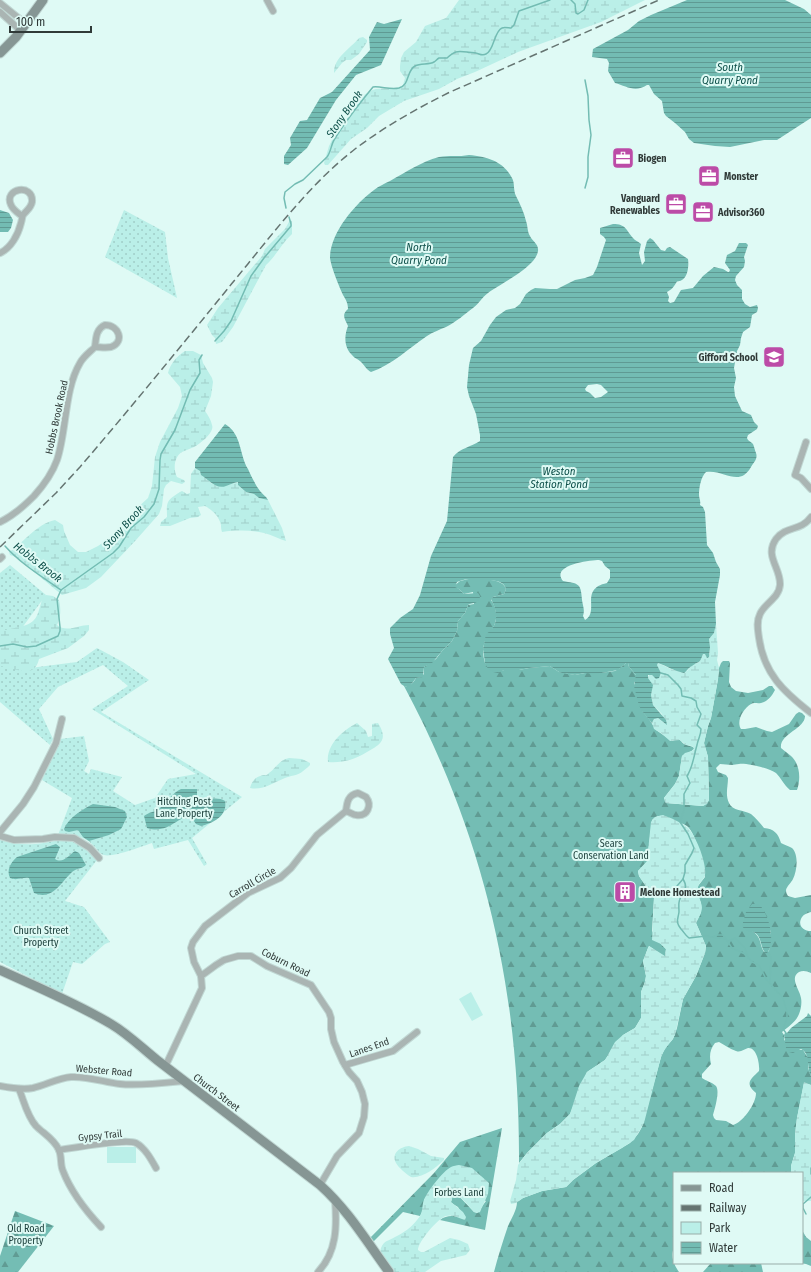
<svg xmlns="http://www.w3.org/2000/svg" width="811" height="1272" font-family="'Fira Sans Condensed',sans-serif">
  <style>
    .green { fill: url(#green-dots) }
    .forest { fill: url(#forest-firs); fill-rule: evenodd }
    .wetland { fill: url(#wetland-marsh) }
    .pitch { fill: #baefe8 }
    .water { fill: url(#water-rules); fill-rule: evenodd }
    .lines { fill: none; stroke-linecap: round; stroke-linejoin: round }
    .stream { stroke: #73bcb3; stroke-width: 1.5 }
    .street-casing { stroke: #c0d7d3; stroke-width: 8 }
    .secondary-casing { stroke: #c0d7d3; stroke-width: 11 }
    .street { stroke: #aab5b3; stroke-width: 6 }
    .secondary { stroke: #869694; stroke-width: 9 }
    .rail { stroke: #657471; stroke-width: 1.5; stroke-dasharray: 8 4; stroke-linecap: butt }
    .labels { text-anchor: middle; stroke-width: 4; stroke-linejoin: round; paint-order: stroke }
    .poi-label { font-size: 10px; font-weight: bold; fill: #303a38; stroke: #dffaf5; text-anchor: start }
    .street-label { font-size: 10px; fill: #303a38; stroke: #dffaf5 }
    .park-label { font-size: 10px; fill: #173b37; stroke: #dffaf5 }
    .water-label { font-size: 11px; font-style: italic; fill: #0d4f49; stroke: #dffaf5 }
  </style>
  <defs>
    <pattern id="green-dots" width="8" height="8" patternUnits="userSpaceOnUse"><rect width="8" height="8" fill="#baefe8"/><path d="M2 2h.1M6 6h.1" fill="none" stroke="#a0cec8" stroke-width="1.8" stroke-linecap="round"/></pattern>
    <pattern id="forest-firs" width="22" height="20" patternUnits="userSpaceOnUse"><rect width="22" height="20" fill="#74bdb4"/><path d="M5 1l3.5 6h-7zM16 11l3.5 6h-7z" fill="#609b93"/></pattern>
    <pattern id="wetland-marsh" width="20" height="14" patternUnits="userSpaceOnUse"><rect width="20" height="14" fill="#baefe8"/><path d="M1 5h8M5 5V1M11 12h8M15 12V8" fill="none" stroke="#a0cec8"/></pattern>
    <pattern id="water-rules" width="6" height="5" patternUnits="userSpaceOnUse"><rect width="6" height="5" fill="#73bcb3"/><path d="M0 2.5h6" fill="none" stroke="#5f9a93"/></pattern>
  </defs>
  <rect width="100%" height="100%" fill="#dffaf5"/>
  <g class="green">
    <polygon points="124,210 165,232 168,258 177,298 105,257"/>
    <path d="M 10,565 L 46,595 L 19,632 L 30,668 L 77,662 L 97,648 L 123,662 L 149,680 L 101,712 L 242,797 L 192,838 L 207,864 L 204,866 L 188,840 L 154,849 L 152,843 C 143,846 112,858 104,855 C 100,854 98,850 95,847 C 85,836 72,834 58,835 L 72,798 L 42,780 L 60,739 L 84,736 L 89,761 L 84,771 L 89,774 L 91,769 L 122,777 L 113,791 L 135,805 L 155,798 L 168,779 L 196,774 L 92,709 L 128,686 L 103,665 L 58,687 L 39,709 L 53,739 L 50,745 L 0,702 L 0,573 Z"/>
    <path d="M 0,840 C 11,843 23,845 35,844 C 50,843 70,835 84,846 C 89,849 93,855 97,860 L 65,901 L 84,907 L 110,942 L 105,944 L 82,964 L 73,962 L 62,994 L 0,962 Z"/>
  </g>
  <g class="forest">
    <path d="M 473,578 C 483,580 503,578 506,589 L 504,594 L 493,597 L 491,600 C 497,608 498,619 493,628 C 491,633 487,634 485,641 C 482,649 483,656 485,663 L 501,671 L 504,670 L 519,670 L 529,668 L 550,666 L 559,672 L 575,675 L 585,673 L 600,673 L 615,671 L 620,668 L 626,663 L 628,663 L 629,667 L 636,675 L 636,680 L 634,683 L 643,712 L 649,719 L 656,730 L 672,741 C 681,738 679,740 684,744 C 687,746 691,745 694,748 L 694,749 C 691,752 686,753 682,756 L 679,776 L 675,784 L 664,798 L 666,803 L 703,806 L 709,800 L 708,757 L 704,743 L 708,726 L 711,718 L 718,679 L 719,668 L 721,663 L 723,661 L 729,661 L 730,663 L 729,682 L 731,687 L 736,691 L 748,693 L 763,690 L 769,686 L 772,686 L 775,690 C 772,696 767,702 761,703 C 757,704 754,702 751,704 C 743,709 736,721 741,729 L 745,729 L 756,727 L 767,731 L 772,732 L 789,724 L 796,714 L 799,712 L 802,713 L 805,716 C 805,729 779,734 781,748 C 784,751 788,753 791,756 C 800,764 801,779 797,790 L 790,790 C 784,785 781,778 776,773 C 769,768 747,763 739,764 C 736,764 734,765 732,765 C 728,765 724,764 720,764 L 716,768 L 718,772 L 726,775 L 728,778 C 728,786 725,795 729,803 C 732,811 744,810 751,814 C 756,818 760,823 764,828 C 774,829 778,833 781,843 C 784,845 789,846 792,848 C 799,855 797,871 793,879 C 791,883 787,886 786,890 C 786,893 787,894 788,896 L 795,898 L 811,895 L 811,912 C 808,913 804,914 802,917 C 797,925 803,931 811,931 L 811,973 C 807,971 803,970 799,972 C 789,978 800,990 801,998 C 802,1003 801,1009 799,1014 C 796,1022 788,1027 782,1032 L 784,1035 L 784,1040 L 799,1050 L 803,1050 L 808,1058 L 808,1068 L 811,1076 L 811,1085 L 804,1083 L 797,1118 L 795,1134 L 795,1153 L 791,1166 L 791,1173 L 674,1173 L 674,1248 C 670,1256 674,1265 679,1272 L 494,1272 C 498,1256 503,1241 508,1226 C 511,1219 517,1210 517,1202 L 523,1198 L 542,1191 L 566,1187 L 573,1180 L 596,1163 L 630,1143 L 638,1134 L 642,1127 L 661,1057 L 665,1048 L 673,1039 L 677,1028 L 683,999 L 696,976 L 705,953 L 706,946 L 696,923 L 701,912 L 701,903 L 698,896 L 698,886 L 705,877 C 701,863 698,836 687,826 C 682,823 677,822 672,820 C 665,816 659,813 652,820 L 647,862 L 638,871 L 639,876 L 654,898 L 652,931 L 661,944 L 666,949 L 665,957 L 649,946 L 648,948 L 643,961 L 646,976 L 645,982 L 641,992 L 641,1018 L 635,1028 L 623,1035 L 605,1060 L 587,1072 L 570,1114 L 560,1124 L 547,1133 L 527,1153 L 519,1163 C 520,993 485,837 404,686 C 410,687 413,683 416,678 L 421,677 L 424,674 L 424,667 L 436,659 L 442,651 L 452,641 L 457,631 L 458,621 L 465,613 L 468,605 L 474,604 L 473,592 L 464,594 L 459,589 L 455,588 L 454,586 L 460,581 ZM 767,919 L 771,933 L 769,951 L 768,952 L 764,952 C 759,944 762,937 752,931 ZM 719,1042 C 725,1045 730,1049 736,1051 C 741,1053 744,1049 748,1048 C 757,1047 760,1065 759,1071 C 751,1079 744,1083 756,1093 C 756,1104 743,1122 733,1125 L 726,1121 L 716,1120 L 714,1118 L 713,1115 C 715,1108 720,1091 716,1086 C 712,1082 706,1081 702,1078 L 702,1074 L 711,1064 C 709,1056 710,1049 715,1043 Z"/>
    <path d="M 502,1128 L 485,1230 L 440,1220 C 448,1214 456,1216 465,1219 L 458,1207 L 453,1204 L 451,1202 L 454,1192 L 456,1193 L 474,1212 L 477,1213 L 486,1201 L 438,1181 L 424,1200 L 423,1210 L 420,1216 L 403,1212 L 373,1242 L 370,1238 L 434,1173 L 460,1142 Z"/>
    <polygon points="15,1211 54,1226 18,1272 0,1272 0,1256"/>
    <polygon points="802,1230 806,1237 811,1241 811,1266 806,1264 800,1263 802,1263"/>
    <polygon points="711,1263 761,1263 763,1272 703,1272"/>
  </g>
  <g class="wetland">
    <path d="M 459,0 L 645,0 L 601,22 L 518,52 L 475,72 L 457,79 L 439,89 L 404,101 L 379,116 L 367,128 L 351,139 L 328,165 L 325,165 L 324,163 L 329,146 L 332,140 L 341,129 L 356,104 L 364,95 C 368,93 371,90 376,89 C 386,87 394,91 403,85 L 405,78 L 400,71 L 400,66 L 401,58 L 404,52 L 416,42 L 425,26 L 446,18 Z"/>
    <path d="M 363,37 L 367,40 L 367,42 L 359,54 L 351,60 L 346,60 L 342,63 L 334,73 C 334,57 350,49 359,38 Z"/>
    <path d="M 290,220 L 292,221 L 292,234 C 282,243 276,256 266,265 L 233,327 L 222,342 L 216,344 L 215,338 L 212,335 L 207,325 L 218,308 L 262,256 L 265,249 L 285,229 Z"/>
    <path d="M 185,351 L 193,351 L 201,355 L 203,363 L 212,378 L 213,382 L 211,396 L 205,411 C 208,415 211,420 212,425 C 215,432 200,444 194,447 C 190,449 186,450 182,452 C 174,457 173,469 177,477 L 184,480 L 185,482 L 182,484 L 171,481 L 166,485 L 164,489 L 162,506 L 159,514 L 136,540 L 101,577 L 86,588 L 62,595 L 16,557 L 10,555 L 9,552 C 26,541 35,525 55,520 L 63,525 L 64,531 L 70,545 L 78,552 L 86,552 L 98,546 L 114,535 L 136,509 L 148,498 L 152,486 L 155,457 L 160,442 L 178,408 L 182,396 L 180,387 L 168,373 C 170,364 177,356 185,351 Z"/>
    <path d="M 195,468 L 200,471 L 204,477 C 207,478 208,481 211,483 C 219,489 229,484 239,482 L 238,485 L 246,492 L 254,494 L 259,498 L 268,500 L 282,528 L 286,541 C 279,539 272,535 264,533 C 251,530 236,530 222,532 C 221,529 221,527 221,525 C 219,516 212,510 205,506 L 198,507 L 201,515 L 198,517 L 190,518 L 170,526 L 160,526 L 161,522 L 167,517 C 167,507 165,502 174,496 C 177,494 179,492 182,491 L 187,494 L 190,493 L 191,474 Z"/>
    <path d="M 46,595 L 53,596 L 59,600 C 61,609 61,617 57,625 C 66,633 79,625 89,625 L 89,630 L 84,636 L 68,648 L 39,659 C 34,681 14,667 0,666 L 0,631 C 7,630 13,628 19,627 C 39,623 37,614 43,597 Z"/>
    <path d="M 716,624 L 718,653 L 717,660 L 719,668 L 718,679 L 711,718 L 708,726 L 704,743 L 708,757 L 709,800 L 707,804 L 703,806 L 666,803 L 665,802 L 664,798 L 675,784 L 679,776 L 682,756 L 685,753 L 692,751 L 694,748 L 692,746 L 686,745 L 680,740 L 670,741 L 661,733 L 654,729 L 652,723 L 655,718 L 658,718 L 664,723 L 662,714 L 653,705 L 651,695 L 652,685 L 648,678 L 649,675 L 652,675 L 655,678 L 661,675 L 660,671 L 657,665 L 658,663 L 673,670 L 687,671 L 693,664 C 700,664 701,660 703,654 L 706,654 L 706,657 L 710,654 L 709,639 L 714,633 Z"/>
    <path d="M 357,723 L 366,731 L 368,737 L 372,736 L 372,724 L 378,723 C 388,739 382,744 367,752 C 354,760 343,763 328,762 C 326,745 343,730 357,723 Z"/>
    <path d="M 289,758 L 302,759 L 310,763 L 310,765 C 304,771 299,775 291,776 C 290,777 286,777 285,778 C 275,782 262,791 250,788 C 252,781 255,777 263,775 C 266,775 266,776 269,773 C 276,768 279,760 289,758 Z"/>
    <path d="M 663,815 C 669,817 682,823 687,827 C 696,835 707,864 705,875 C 704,880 698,883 698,888 C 697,894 700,898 701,903 C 704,910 699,917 696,923 L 706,946 L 705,953 L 696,976 L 683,999 L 675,1035 C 671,1043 665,1047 661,1057 L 644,1123 L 634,1140 L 622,1148 L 596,1163 L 573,1180 L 566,1187 L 542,1191 L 523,1198 L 516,1203 L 511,1204 L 510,1201 L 516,1180 L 518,1165 L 527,1153 L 547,1133 L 560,1124 L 570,1114 L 579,1086 L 587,1072 L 605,1060 L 615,1042 L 623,1035 L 635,1028 L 641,1018 L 641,992 L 645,982 L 646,976 L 643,961 L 648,948 L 649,946 L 665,956 L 666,949 L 661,944 L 652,940 L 654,898 L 639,876 L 638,871 L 647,861 L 651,822 L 655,817 Z"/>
    <polygon points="804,1082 811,1085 811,1201 802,1201 802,1173 791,1173 791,1166 795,1153 795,1134 797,1118"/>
    <path d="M 409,1146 L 418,1149 L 431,1156 L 444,1158 L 444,1160 C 436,1168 421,1179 411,1177 C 406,1174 399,1168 396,1163 C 391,1153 400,1147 409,1146 Z"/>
    <path d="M 459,1165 L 472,1168 L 489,1183 L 488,1194 L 480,1212 L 477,1213 L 474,1212 L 457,1193 L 454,1192 L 451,1202 L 463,1212 L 466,1217 L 465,1220 C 459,1218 452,1214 446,1216 C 438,1218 418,1242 418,1250 L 421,1252 L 424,1252 L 450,1238 L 459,1240 L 468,1244 L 470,1250 L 466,1255 L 441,1261 L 425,1272 L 393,1272 C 389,1266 378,1256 381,1248 C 384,1240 389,1241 395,1237 C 403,1233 412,1227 417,1220 C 424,1212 421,1208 424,1200 C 427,1192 443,1171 451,1167 C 453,1166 457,1165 459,1165 Z"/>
  </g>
  <g class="pitch">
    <polygon points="471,992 483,1015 472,1021 459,999"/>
    <rect x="107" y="1147" width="29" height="16"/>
  </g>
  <g class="water">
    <path d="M 687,0 L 785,0 L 804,9 L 811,15 L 811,118 L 777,140 L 764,140 L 730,147 L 715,146 L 694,143 L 689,139 L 685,132 L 675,123 L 666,116 L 664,113 L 662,101 L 654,94 L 649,85 L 647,85 C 635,93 626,86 615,83 L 608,71 L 609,63 L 607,59 L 592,57 L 593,49 L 628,30 L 639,21 L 651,15 Z"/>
    <polygon points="402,19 381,65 356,75 336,100 307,148 288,165 284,164 284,156 291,145 290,138 300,121 307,120 320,98 332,92 370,50 369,37 377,22 384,24"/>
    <path d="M 469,155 C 488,157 503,161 512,178 C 515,183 513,190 516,196 C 520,204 524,212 526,221 C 528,226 527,231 530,236 C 532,241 539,244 538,251 C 536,267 500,284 488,293 C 482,297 479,304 473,308 C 465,314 456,322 446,327 C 439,330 433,332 427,336 C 409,348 392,365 371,372 C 366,369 365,366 362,363 C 359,359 355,359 352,355 C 344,347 344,336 348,326 C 345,319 341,315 348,309 C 348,303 346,300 343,295 C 339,286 331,267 330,258 C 330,233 355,204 374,190 C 379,186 384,184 390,181 C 406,172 421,162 439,157 C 449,155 459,157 469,155 Z"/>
    <polygon points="0,210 9,213 13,220 11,228 8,232 0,232"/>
    <path d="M 613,224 C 626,224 626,230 633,238 C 635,241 638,241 641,244 L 639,253 L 642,265 L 645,261 L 644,252 L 647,241 L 650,238 L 653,240 L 661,250 L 665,251 L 667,248 L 670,247 L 688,259 C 689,265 688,277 682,280 C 679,282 678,280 676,283 C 673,288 672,289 667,292 L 669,297 L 668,301 L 670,303 L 674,302 L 681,290 L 693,288 L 703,276 L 714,267 L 723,269 L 728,272 L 729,272 L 730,270 L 725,263 L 727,255 L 735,251 L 739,243 L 746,243 L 748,245 L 744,257 L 745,261 L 744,267 L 736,276 L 735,280 L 737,285 L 742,290 L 742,299 L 745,304 L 750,307 L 757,305 L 758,308 L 757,312 L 752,315 L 750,327 L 743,332 L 741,338 L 740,345 L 737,351 L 734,368 L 736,378 L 734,387 L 735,396 L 742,411 L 751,415 L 754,422 L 758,426 L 757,429 L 748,435 L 747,438 C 748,441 750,441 753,444 C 754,446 755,451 756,453 C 758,459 754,462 751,467 C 739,488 724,469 706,472 C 701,477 699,487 699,495 C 699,498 701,501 700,505 L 703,507 L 705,512 L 707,545 L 713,553 L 716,562 L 720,569 L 720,575 L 715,602 L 716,624 L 714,633 L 709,639 L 710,647 L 709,657 L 707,658 L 705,654 L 703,654 C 699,665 700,660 692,666 C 688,668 687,671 684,673 C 674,671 667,666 658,663 L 657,665 L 661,673 L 659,678 L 656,679 L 652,675 L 648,675 L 648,678 L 653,685 L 651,695 L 653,705 L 666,720 L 667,725 L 658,718 L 654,719 L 652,723 L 641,710 L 638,702 L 634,686 L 636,675 L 629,667 L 628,663 L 626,663 L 618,670 L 596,674 L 585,673 L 575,675 L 562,673 L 559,672 L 550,666 L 529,668 L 519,670 L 504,670 L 498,673 L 493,672 L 488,669 L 485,663 L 483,649 L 486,634 C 499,626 498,612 491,599 L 493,597 L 504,594 L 506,589 C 503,579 492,581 483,580 C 473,579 468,578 457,582 L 455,587 L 459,589 L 464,594 L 478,593 L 480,596 C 480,604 473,602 468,605 L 465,613 L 458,621 L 457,631 L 452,641 L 442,651 L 432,663 L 424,667 L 423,677 L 416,678 L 410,686 L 404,686 L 401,684 L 388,659 L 394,648 L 390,634 L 390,628 L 400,618 L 413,609 L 420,595 L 431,556 L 447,521 L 453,457 C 460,448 471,447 480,441 L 480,435 L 476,414 L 469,396 L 467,387 L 469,365 L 473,348 L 481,341 L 490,325 L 496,317 L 506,310 L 515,308 L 520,304 L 526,294 L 531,290 L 535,288 L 550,289 L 557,289 L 575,280 L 585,278 L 593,275 L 597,267 L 606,240 L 604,237 L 600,234 L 600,228 ZM 597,384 L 601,385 L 608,392 L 601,397 L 595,398 L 590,393 L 586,391 L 585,389 L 588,385 ZM 599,560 L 602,561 L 605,566 L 610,570 L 610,578 L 607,583 C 579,589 600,611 585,620 L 583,616 C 585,610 583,607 582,600 C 581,582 578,584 563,581 C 550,565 590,560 599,560 Z"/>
    <path d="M 225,424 C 242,434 239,454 248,469 C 251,476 255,484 260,491 C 262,494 266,496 268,500 L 259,498 L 254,494 L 246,492 L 238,485 L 238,482 C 233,483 231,484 226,486 C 216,490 208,479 201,475 L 200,471 L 195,468 L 195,462 Z"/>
    <path d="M 181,789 L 197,789 L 197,799 L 198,801 C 207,800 217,796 225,801 C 228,816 213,823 201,826 L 196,824 L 191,817 C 178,815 169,835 147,828 L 144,816 C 149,812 154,812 159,809 C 166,803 172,793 181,789 Z"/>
    <path d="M 93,804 L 115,807 L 125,811 L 127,817 L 121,829 L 109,835 L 89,841 L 83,837 L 78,830 L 69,832 L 65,831 L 64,829 C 68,818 83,809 93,804 Z"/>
    <path d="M 56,844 L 60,847 L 55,859 C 63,864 69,855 75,851 L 79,853 L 86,865 C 82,869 77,868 72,872 C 61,882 53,901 34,893 L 29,878 C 22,877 17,881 10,878 C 6,870 11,862 17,857 Z"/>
    <path d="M 752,904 L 759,904 C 769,915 776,940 767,954 C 759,949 763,935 753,932 C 750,931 748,932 746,931 L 742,926 L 746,912 Z"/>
    <path d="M 808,1013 L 811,1016 L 811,1076 C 806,1067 811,1054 801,1049 L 793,1053 L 789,1052 L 786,1048 L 784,1035 L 785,1033 L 787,1033 L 791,1028 L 807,1016 Z"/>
  </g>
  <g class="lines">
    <g class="stream">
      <polyline points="571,0 575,4 576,13 578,14 584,10 588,0"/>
      <polyline points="585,80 588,96 589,120 591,135 588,157 588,177 585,188"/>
      <path d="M 286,208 L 284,198 L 285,192 L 295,184 L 303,180 L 327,157 C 331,152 331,145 334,140 C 345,122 359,104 373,87 C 381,86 390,90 399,88 C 410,85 406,71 415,66 C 421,63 429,65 434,62 C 436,61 437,59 439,58 L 447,58 C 455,51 456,51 467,52 C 470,53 473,52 476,53 C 480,54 482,56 486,54 C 494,51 494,31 502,28 C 504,27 509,28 511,28 L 514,25 L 519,11 L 550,0"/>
      <polyline points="215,341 224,331 231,321 251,276 264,258 291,226 291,224 289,217"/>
      <path d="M 5,546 C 21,564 41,576 61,590"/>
      <polyline points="0,646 13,644 27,647 36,646 58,636 60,631 60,627 57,599 61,590 113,553 119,547 131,528 144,517 154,504 159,489 160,460 161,454 175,430 190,390 200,373 199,360 202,355"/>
      <path d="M 661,673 L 668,675 L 678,685 L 681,689 L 682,696 L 691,698 L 696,701 L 697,707 L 701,714 L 697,725 L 701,729 C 701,735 698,739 697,745 C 694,755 693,767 687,776 L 690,783 L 684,794 L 684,810 L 680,822 L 688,834 L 694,848 L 692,853 L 685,865 L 685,872 L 683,879 L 677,886 L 676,888 L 680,898"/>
      <path d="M 683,879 C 689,889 683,890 680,899 C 678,903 679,907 679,912 C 678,920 675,921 681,929 C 684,932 685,935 689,938 L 706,936 L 726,939"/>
      <path d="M 713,937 L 716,935 L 723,935 C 727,939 729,944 732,948 L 747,955"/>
      <polyline points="729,941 735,938 745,948 748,957 752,962 759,965 766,979 783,998 787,1012 787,1018 783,1029 786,1033"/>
      <polyline points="768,952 771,958 770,983"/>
      <polyline points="811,1168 811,1174"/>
      <polyline points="806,1214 803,1208 803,1204 811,1197"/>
    </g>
    <g class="street-casing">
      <g id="street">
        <polyline points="267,0 273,11"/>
        <polyline points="0,3 26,24"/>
        <polyline points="0,12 21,31"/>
        <path d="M 0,253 C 11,248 18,235 21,223 C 22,220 22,217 23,215 C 27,210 31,208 32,202 C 34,183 3,188 11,205 C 13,210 18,213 22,216"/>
        <path d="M 105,325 C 119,325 125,342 111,347 C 106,348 100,347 95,347 C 96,338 96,329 105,325 Z"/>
        <polyline points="806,442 795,475 801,478 811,489"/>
        <path d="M 811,517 C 800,532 787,525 776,539 C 764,556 781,568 780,585 C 779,598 765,603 760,614 C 756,622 758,630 759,638 C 764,674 784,692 811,713"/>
        <path d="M 0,522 C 13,516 24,506 34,496 C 43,486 52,474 57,460 C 67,430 64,390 80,363 C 84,356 90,352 95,347"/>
        <polyline points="0,559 2,557"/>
        <path d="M 358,793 L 366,797 C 372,805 368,817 356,815 C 353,815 350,812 346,811 C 347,802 348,795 358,793 Z"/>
        <polyline points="0,832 23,804 34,787 56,743 62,719"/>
        <polyline points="0,836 14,840 43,839 55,837 74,838 90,848 99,858"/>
        <polyline points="201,976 194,962 191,948 193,942 205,926 248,893 280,878 291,868 317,835 346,811"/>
        <polyline points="345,1065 393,1051 417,1032"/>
        <polyline points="165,1067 202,988 201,976 216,965 224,960 238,956 251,956 267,966 311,985 329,1012 331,1018 331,1029 334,1042 343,1062 349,1072 357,1081 362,1092 365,1104 364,1117 359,1133 337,1156 320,1185"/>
        <path d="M 0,1086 C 11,1088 22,1090 33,1088 C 46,1085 58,1078 71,1077 C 87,1076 104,1082 120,1084 C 139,1086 164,1083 184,1081"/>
        <path d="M 19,1089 C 24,1101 27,1116 36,1126 C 44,1134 54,1139 59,1150 C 62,1157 60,1165 63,1171 C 71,1192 86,1211 101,1227"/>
        <path d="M 59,1150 C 73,1148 126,1138 136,1143 C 145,1148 151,1159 156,1168"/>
        <path d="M 318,1272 C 337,1252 337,1226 335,1200"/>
      </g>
    </g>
    <g class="secondary-casing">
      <g id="secondary">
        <polyline points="0,53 16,37 43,0"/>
        <path d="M 0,970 C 37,987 76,1003 111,1024 C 128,1034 142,1048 157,1060 L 320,1185 C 348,1210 367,1242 389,1272"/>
      </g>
    </g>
    <use href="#street" class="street"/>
    <use href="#secondary" class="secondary"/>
    <path class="rail" d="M 0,547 L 56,493 L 80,467 C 134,404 186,340 238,276 C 275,231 310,184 355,149 C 384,127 416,109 448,93 L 659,0"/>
  </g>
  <defs>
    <g id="office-square" transform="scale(1.15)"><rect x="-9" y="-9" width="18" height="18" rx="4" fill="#bc4ba7" stroke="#dffaf5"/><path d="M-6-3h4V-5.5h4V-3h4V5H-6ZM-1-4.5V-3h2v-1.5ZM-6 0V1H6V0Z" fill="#fff"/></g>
    <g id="school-square" transform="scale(1.15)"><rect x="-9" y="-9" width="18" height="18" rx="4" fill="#bc4ba7" stroke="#dffaf5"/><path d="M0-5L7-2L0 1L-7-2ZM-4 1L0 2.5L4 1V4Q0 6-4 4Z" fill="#fff"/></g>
    <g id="building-square" transform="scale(1.15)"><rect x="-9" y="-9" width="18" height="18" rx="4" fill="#bc4ba7" stroke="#dffaf5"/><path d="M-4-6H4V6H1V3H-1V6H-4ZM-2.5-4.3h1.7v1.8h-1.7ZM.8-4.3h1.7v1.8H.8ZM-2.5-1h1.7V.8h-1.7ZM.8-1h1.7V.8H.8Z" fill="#fff"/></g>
  </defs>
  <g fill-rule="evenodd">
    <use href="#office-square" x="623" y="158"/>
    <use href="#office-square" x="709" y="176"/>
    <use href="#office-square" x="676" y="204"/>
    <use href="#office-square" x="703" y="212"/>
    <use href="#school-square" x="774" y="357"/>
    <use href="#building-square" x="625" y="892"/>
  </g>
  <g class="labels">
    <g class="poi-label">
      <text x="638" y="162">Biogen</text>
      <text x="724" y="180">Monster</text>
      <text x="660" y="202" text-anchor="end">Vanguard<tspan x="660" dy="12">Renewables</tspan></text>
      <text x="718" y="216">Advisor360</text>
      <text x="758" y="361" text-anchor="end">Gifford School</text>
      <text x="640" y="896">Melone Homestead</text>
    </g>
    <g class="street-label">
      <text transform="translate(56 417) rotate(-78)" y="4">Hobbs Brook Road</text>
      <text transform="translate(252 882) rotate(-30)" y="4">Carroll Circle</text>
      <text transform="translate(286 962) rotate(26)" y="4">Coburn Road</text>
      <text transform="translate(369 1047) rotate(-19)" y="4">Lanes End</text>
      <text transform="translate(104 1070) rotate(5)" y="4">Webster Road</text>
      <text transform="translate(217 1092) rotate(37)" y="4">Church Street</text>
      <text transform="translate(100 1135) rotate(-6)" y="4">Gypsy Trail</text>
    </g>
    <g class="park-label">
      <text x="184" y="805">Hitching Post<tspan x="184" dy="12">Lane Property</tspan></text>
      <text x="611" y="847">Sears<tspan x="611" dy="12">Conservation Land</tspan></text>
      <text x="41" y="934">Church Street<tspan x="41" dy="12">Property</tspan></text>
      <text x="459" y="1196">Forbes Land</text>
      <text x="26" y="1232">Old Road<tspan x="26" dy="12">Property</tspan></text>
    </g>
    <g class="water-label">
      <text x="730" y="71">South<tspan x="730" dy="13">Quarry Pond</tspan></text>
      <text transform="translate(344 114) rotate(-55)" y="4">Stony Brook</text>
      <text x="419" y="251">North<tspan x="419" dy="13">Quarry Pond</tspan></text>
      <text x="559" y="475">Weston<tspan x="559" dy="13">Station Pond</tspan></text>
      <text transform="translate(123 527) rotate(-48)" y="4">Stony Brook</text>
      <text transform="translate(38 562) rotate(38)" y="4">Hobbs Brook</text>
    </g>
  </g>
  <rect x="673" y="1172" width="130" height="92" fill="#dffaf5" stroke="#99ada9"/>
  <rect x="681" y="1185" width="20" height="6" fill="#869694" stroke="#99ada9"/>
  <text x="709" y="1192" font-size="12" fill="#303a38">Road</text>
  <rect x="681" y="1205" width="20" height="6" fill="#657471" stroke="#99ada9"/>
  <text x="709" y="1212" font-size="12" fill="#303a38">Railway</text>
  <rect x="681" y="1222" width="20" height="12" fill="#baefe8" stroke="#99ada9"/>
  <text x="709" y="1232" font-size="12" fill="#303a38">Park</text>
  <rect x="681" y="1242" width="20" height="12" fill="url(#water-rules)" stroke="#99ada9"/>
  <text x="709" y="1252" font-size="12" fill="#303a38">Water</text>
  <path d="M10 26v6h81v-6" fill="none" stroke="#303a38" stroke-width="2"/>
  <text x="16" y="26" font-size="12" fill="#303a38" stroke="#dffaf5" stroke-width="3" paint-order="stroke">100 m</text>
</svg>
